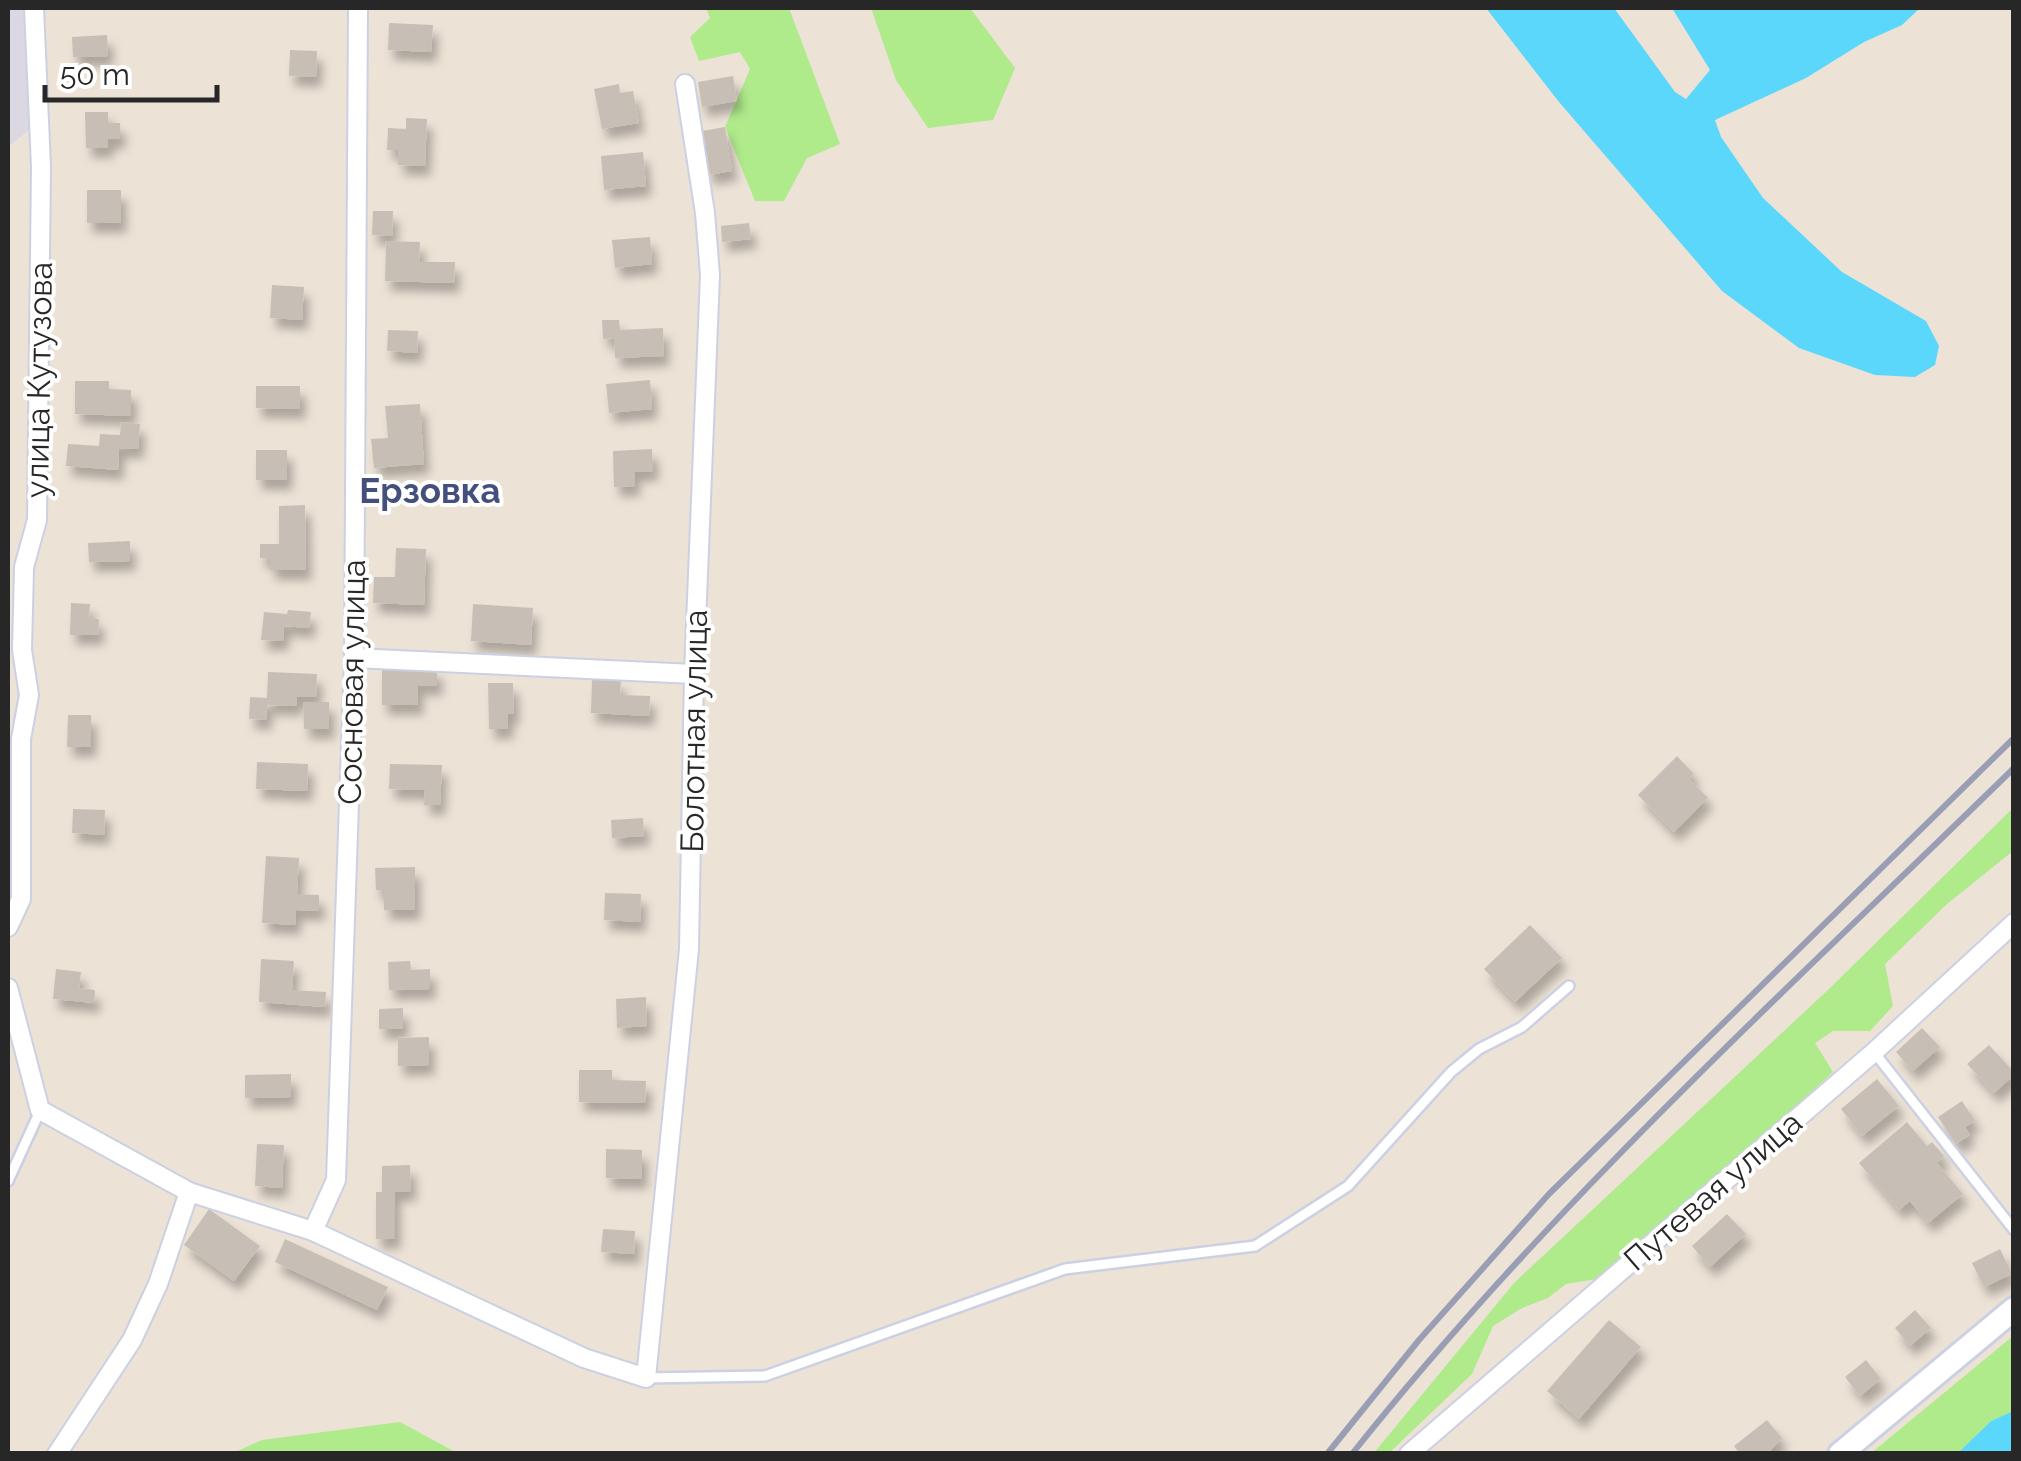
<svg xmlns="http://www.w3.org/2000/svg" width="2021" height="1461" font-family="Raleway,sans-serif">
  <style>
    .industrial { fill: #dbd8e3 }
    .green { fill: #afea8b }
    .water { fill: #5bd7fc }
    .building { fill: #c7bfb6; filter: url(#shadow) }
    .lines { fill: none; stroke-linecap: round; stroke-linejoin: round }
    .service-casing { stroke: #cbd1e3; stroke-width: 14 }
    .minor-casing { stroke: #cbd1e3; stroke-width: 22 }
    .tertiary-casing { stroke: #cbd1e3; stroke-width: 28 }
    .service { stroke: #fff; stroke-width: 9 }
    .minor { stroke: #fff; stroke-width: 18 }
    .tertiary { stroke: #fff; stroke-width: 22 }
    .rail { stroke: #999eb4; stroke-width: 6 }
    .labels { text-anchor: middle; stroke-width: 8; stroke-linejoin: round; paint-order: stroke }
    .street-label { font-size: 32px; fill: #272727; stroke: #fff }
    .neighbourhood-label { font-size: 35px; font-weight: bold; fill: #434f7c; stroke: #fff }
  </style>
  <defs>
    <filter id="shadow"><feDropShadow dx="5.5" dy="10" stdDeviation="5" flood-color="#0004"/></filter>
  </defs>
  <rect width="100%" height="100%" fill="#ece2d6"/>
  <polygon class="industrial" points="8,8 24,8 30,129 8,147"/>
  <g class="green">
    <polygon points="706,8 789,8 840,144 807,158 784,201 755,201 725,127 750,69 740,52 699,61 690,37 710,18"/>
    <polygon points="871,8 970,8 1015,68 993,120 928,128 896,80"/>
    <polygon points="2013,808 2013,851 1947,904 1885,964 1893,1006 1870,1031 1833,1031 1815,1043 1833,1072 1717,1178 1597,1279 1566,1284 1548,1298 1522,1308 1493,1326 1472,1374 1389,1453 1373,1454 1515,1282 1829,989"/>
    <polygon points="2013,1336 2013,1411 1991,1421 1958,1453 1870,1454"/>
    <polygon points="400,1422 457,1453 233,1453 262,1440"/>
  </g>
  <g class="water">
    <polygon points="1486,8 1614,8 1675,92 1686,99 1710,70 1672,8 1920,8 1902,25 1864,42 1806,78 1715,120 1721,137 1763,198 1842,272 1926,321 1939,346 1935,365 1915,377 1875,375 1799,348 1722,291 1559,102"/>
    <polygon points="2013,1411 2013,1453 1958,1453 1991,1421"/>
  </g>
  <g class="building">
    <polygon points="389,23 433,25 431,52 388,50"/>
    <polygon points="107,35 108,56 73,57 72,37"/>
    <polygon points="290,50 317,51 316,77 289,76"/>
    <polygon points="733,76 737,101 702,107 698,82"/>
    <polygon points="619,84 620,93 633,91 639,123 602,129 594,89"/>
    <polygon points="85,112 108,112 108,123 120,123 120,139 108,139 108,148 86,148"/>
    <polygon points="406,118 427,119 425,166 398,165 398,150 387,150 388,128 406,129"/>
    <polygon points="725,127 732,171 708,175 702,131"/>
    <polygon points="643,152 646,186 604,190 601,156"/>
    <rect x="87" y="190" width="34" height="33"/>
    <polygon points="373,211 393,211 392,236 372,235"/>
    <polygon points="749,223 751,239 722,242 721,226"/>
    <polygon points="650,237 652,264 615,268 612,240"/>
    <polygon points="386,241 420,242 419,262 455,262 454,283 385,281"/>
    <polygon points="272,285 304,287 302,320 270,318"/>
    <polygon points="602,320 619,320 620,330 663,328 664,356 615,358 614,338 603,339"/>
    <polygon points="388,330 418,331 417,353 387,351"/>
    <polygon points="650,380 652,409 609,413 606,384"/>
    <polygon points="75,381 109,381 109,389 131,390 131,416 75,414"/>
    <polygon points="256,386 300,386 300,409 256,408"/>
    <polygon points="420,404 424,464 374,468 371,439 388,438 385,406"/>
    <polygon points="121,422 140,424 138,449 119,448 118,470 66,466 68,444 99,446 100,434 120,435"/>
    <polygon points="652,449 653,471 634,472 635,486 614,487 613,451"/>
    <rect x="256" y="450" width="31" height="30"/>
    <polygon points="305,505 306,570 270,570 270,558 260,558 260,544 279,544 279,506"/>
    <polygon points="130,541 130,561 89,562 88,543"/>
    <polygon points="396,548 426,549 424,605 373,603 374,577 395,577"/>
    <polygon points="71,603 90,604 89,618 99,619 98,635 70,635"/>
    <polygon points="473,604 533,608 531,645 471,641"/>
    <polygon points="288,610 311,612 309,628 284,626 283,641 261,640 264,612 287,614"/>
    <polygon points="382,668 437,669 437,686 418,685 418,705 382,705"/>
    <polygon points="268,672 317,674 316,697 297,697 296,706 267,705 266,720 249,719 250,697 267,698"/>
    <polygon points="592,679 621,681 620,695 650,696 649,716 591,713"/>
    <polygon points="488,683 513,683 514,714 508,714 508,729 489,729"/>
    <polygon points="303,702 329,702 329,729 304,729"/>
    <polygon points="68,715 91,715 91,747 67,747"/>
    <polygon points="1677,756 1694,774 1689,779 1708,798 1674,832 1638,795"/>
    <polygon points="257,762 308,764 307,791 256,789"/>
    <polygon points="390,764 442,765 440,805 424,805 425,790 389,789"/>
    <polygon points="73,809 105,810 104,835 72,833"/>
    <polygon points="643,818 644,836 612,838 611,820"/>
    <polygon points="266,856 299,858 297,894 319,895 319,911 296,910 295,925 262,923"/>
    <polygon points="415,867 415,910 384,910 384,891 376,890 375,868"/>
    <polygon points="605,893 641,894 640,922 604,920"/>
    <polygon points="1530,925 1562,958 1515,1002 1484,969"/>
    <polygon points="261,959 294,961 292,990 326,992 325,1007 259,1002"/>
    <polygon points="410,961 411,970 430,969 430,989 389,990 388,962"/>
    <polygon points="56,969 81,972 79,988 95,990 94,1003 53,999"/>
    <polygon points="646,997 647,1026 617,1028 616,999"/>
    <polygon points="403,1008 403,1029 379,1029 379,1009"/>
    <polygon points="1922,1028 1940,1047 1913,1071 1896,1052"/>
    <polygon points="429,1037 429,1065 398,1066 398,1038"/>
    <polygon points="1989,1045 2014,1072 2014,1075 1994,1093 1967,1064"/>
    <polygon points="579,1070 612,1070 612,1080 646,1081 645,1103 579,1102"/>
    <polygon points="291,1074 291,1097 245,1098 245,1075"/>
    <polygon points="1877,1079 1899,1106 1862,1136 1841,1109"/>
    <polygon points="1962,1101 1975,1121 1965,1127 1970,1135 1956,1144 1938,1117"/>
    <polygon points="1907,1122 1927,1146 1932,1142 1944,1156 1937,1163 1963,1194 1928,1223 1910,1201 1899,1210 1859,1163"/>
    <polygon points="257,1144 284,1145 282,1188 255,1186"/>
    <polygon points="606,1149 642,1150 642,1179 606,1178"/>
    <polygon points="410,1165 411,1191 395,1192 395,1239 376,1239 376,1192 382,1192 382,1166"/>
    <polygon points="209,1209 260,1246 234,1281 184,1245"/>
    <polygon points="1727,1214 1746,1234 1710,1267 1692,1246"/>
    <polygon points="603,1229 635,1231 634,1254 601,1252"/>
    <polygon points="285,1239 388,1287 377,1310 275,1262"/>
    <polygon points="2000,1249 2012,1274 1984,1287 1972,1263"/>
    <polygon points="1915,1310 1931,1328 1910,1346 1895,1328"/>
    <polygon points="1609,1320 1641,1347 1579,1419 1547,1391"/>
    <polygon points="1866,1360 1881,1379 1860,1396 1845,1377"/>
    <polygon points="1767,1420 1782,1438 1767,1454 1740,1454 1734,1446"/>
  </g>
  <g class="lines">
    <g class="service-casing">
      <g id="service">
        <polyline points="1874,1052 2014,1230"/>
        <polyline points="8,1181 40,1111"/>
        <polyline points="646,1378 765,1376 1065,1269 1255,1246 1348,1186 1451,1072 1479,1049 1522,1027 1569,986"/>
      </g>
    </g>
    <g class="minor-casing">
      <g id="minor">
        <polyline points="354,658 694,674"/>
        <polyline points="8,927 21,899 21,739 29,695 22,650 24,567 37,520 41,167 34,8"/>
        <polyline points="8,988 40,1110 189,1192 313,1231 584,1358 646,1378 689,949 694,674 710,275 705,213 685,84"/>
        <polyline points="313,1231 336,1180 354,658 358,8"/>
        <polyline points="57,1454 132,1340 158,1284 189,1192"/>
        <polyline points="1409,1454 1874,1052 2014,923"/>
      </g>
    </g>
    <g class="tertiary-casing">
      <polyline id="tertiary" points="1840,1454 2014,1309"/>
    </g>
    <use href="#service" class="service"/>
    <use href="#minor" class="minor"/>
    <use href="#tertiary" class="tertiary"/>
    <g class="rail">
      <polyline points="1327,1454 1419,1340 1549,1194 2014,738"/>
      <path d="M 1352,1454 C 1550,1205 1787,990 2014,768"/>
    </g>
  </g>
  <g class="labels">
    <g class="street-label">
      <text transform="translate(39 380) rotate(-89)" y="11">улица Кутузова</text>
      <text transform="translate(352 682) rotate(-89)" y="11">Сосновая улица</text>
      <text transform="translate(694 731) rotate(-89)" y="11">Болотная улица</text>
      <text transform="translate(1713 1191) rotate(-41)" y="11">Путевая улица</text>
    </g>
    <g class="neighbourhood-label">
      <text x="430" y="503">Ерзовка</text>
    </g>
  </g>
  <rect width="2021" height="1461" fill="none" stroke="#272727" stroke-width="20"/>
  <path d="M45 85v15h172v-15" fill="none" stroke="#272727" stroke-width="5"/>
  <text x="60" y="85" font-size="30" fill="#272727" stroke="#ffffff" stroke-width="8" paint-order="stroke">50 m</text>
</svg>
